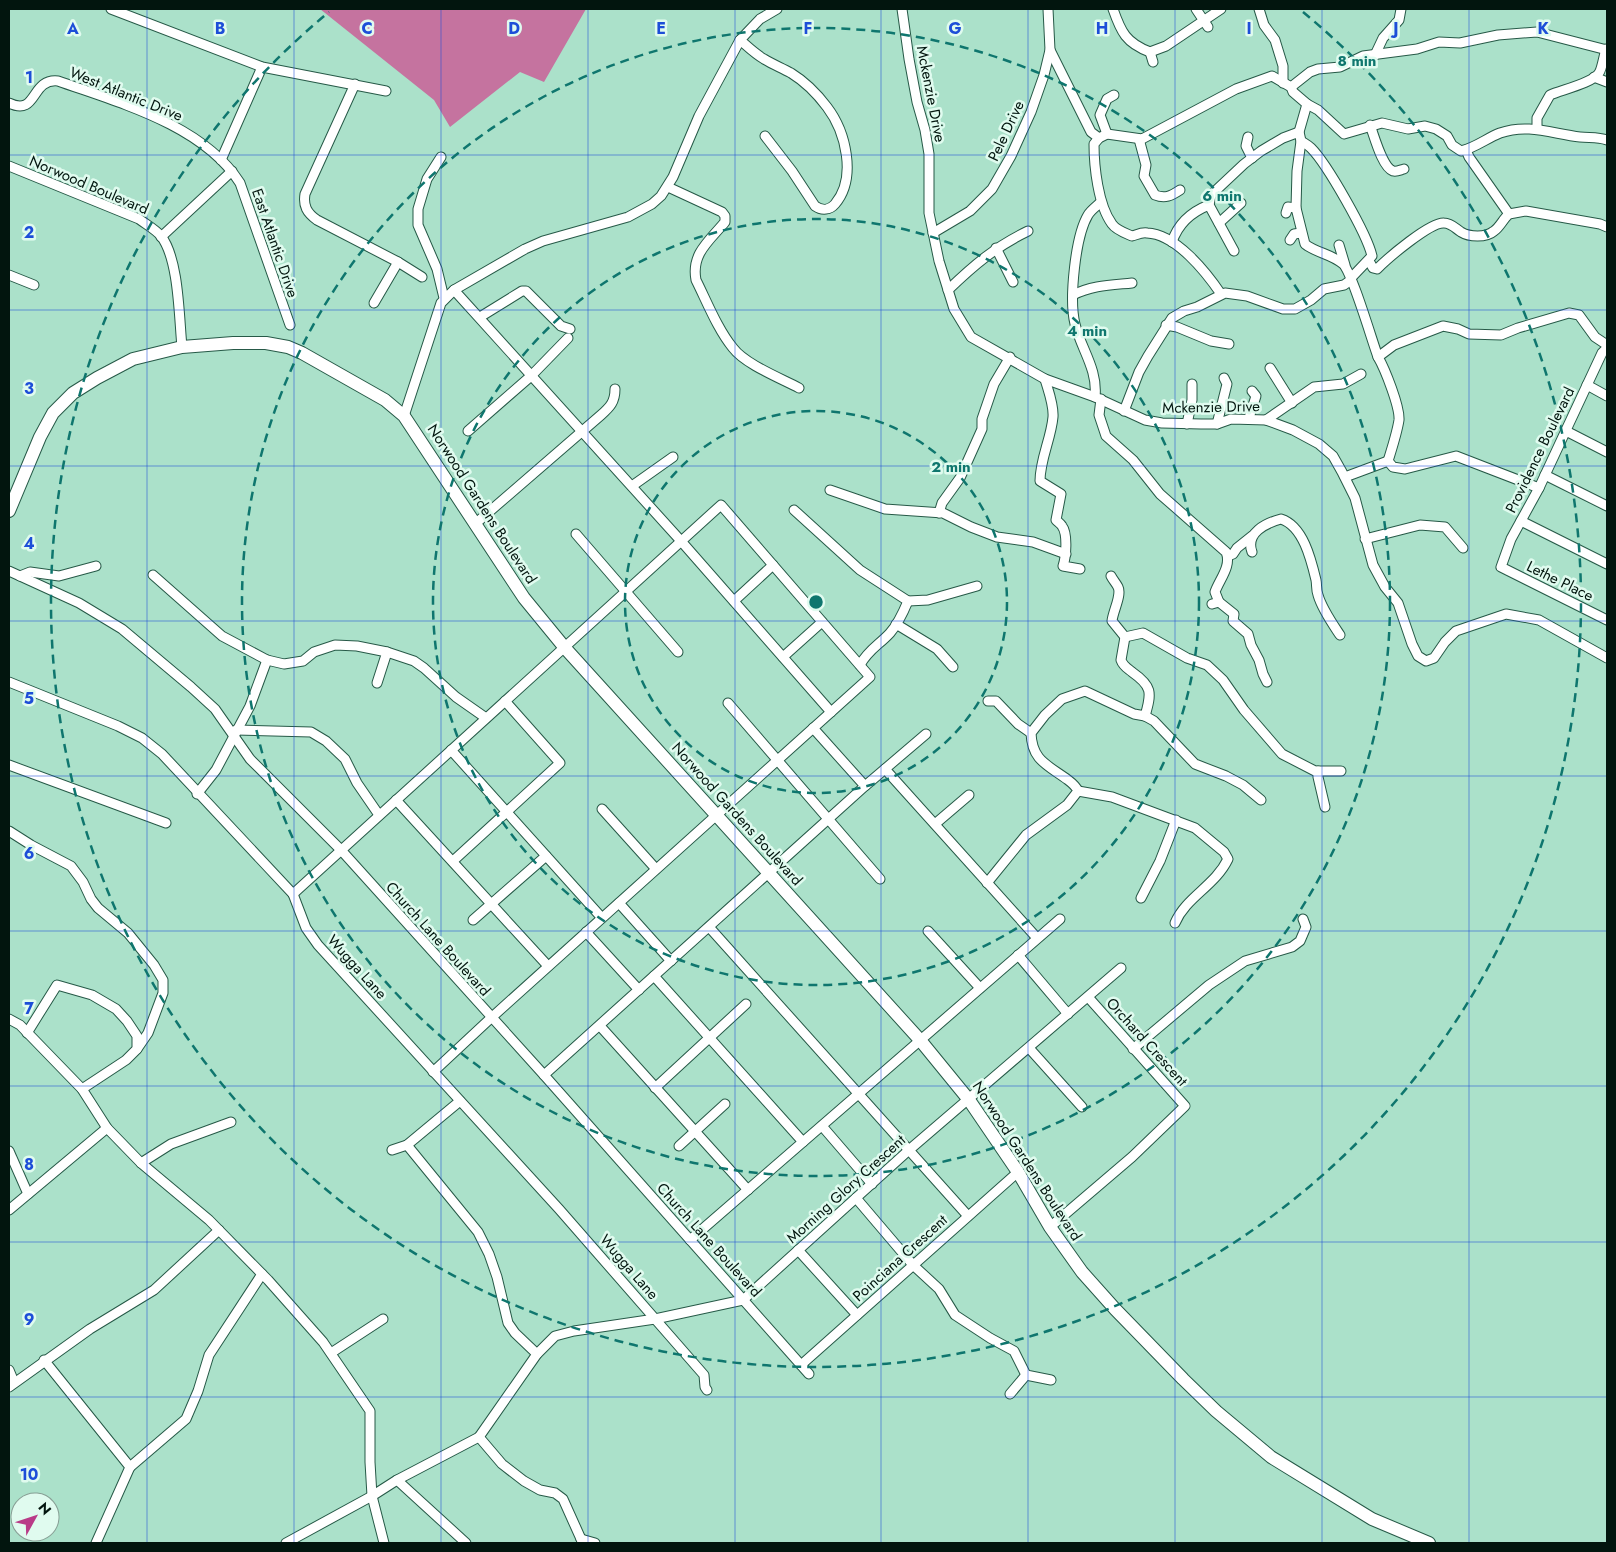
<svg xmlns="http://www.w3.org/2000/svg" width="1616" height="1552" font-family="Jost,sans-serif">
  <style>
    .forest { fill: #c5739f }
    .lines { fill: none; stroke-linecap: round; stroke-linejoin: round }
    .street-casing { stroke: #265947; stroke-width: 11 }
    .secondary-casing { stroke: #265947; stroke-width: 14 }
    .street { stroke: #fff; stroke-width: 9 }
    .secondary { stroke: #fff; stroke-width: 12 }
    .grid { fill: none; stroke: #1d4ed8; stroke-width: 1; stroke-opacity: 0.55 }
    .ring { fill: none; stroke: #0f766e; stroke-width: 2.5; stroke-dasharray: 9 6 }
    .labels { text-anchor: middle; stroke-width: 5; stroke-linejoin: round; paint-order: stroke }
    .street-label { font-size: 15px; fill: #02150e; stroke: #e0fbef }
    .grid-label { font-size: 16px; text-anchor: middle; font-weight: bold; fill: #1d4ed8; stroke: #e0fbef; stroke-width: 5; stroke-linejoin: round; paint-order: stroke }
    .centre { fill: #0f766e; stroke: #e0fbef; stroke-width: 2.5 }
    .ring-label { font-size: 15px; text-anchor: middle; font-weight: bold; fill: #0f766e; stroke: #e0fbef; stroke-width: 5; stroke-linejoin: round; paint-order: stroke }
  </style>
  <rect width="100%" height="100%" fill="#abe1ca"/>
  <polygon class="forest" points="320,9 586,9 544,82 520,72 450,127 434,100"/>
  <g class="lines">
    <g class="street-casing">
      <g id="street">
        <polyline points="111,9 262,67 386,91"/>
        <polyline points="902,9 909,59 917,102 925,130 929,154 929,213 939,261 954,309 971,337 1045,379 1095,397 1145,420 1162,423 1201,424 1217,424 1231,419 1266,420 1293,430 1319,444 1333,456 1342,472 1355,498 1373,565 1385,587 1398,603 1412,644 1418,656 1426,661 1434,658 1445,642 1456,631 1506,614 1539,620 1607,658"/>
        <path d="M 1113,9 C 1121,32 1126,43 1150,52 L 1166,46 L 1221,9"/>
        <polyline points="1196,9 1208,27"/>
        <polyline points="1259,9 1264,25 1275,40 1283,66 1283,83"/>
        <path d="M 740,40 C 747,46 755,54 764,59 C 772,64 782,68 791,73 C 804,81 818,95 827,107 C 846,132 857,178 835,204 C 830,210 822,211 815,206 L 792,171 L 765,136"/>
        <polyline points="1050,50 1091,132 1099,138"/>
        <polyline points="1150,52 1153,62"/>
        <polyline points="1375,55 1383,38 1399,20 1401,9"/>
        <polyline points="1594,77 1607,82"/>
        <path d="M 355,84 L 305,194 C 303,206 307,213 317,220 L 398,262 L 422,277"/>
        <polyline points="1291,87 1310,72 1318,69 1340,67 1363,56 1417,49 1439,42 1460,43 1498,35 1537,32 1607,50"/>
        <path d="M 9,103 C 38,117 30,78 58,81 C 120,103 203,125 240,183 L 290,325"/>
        <path d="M 1307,104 L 1318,110 L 1344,134 L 1382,123 L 1408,129 L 1425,126 L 1436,129 L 1447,136 L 1452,145 L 1461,151 C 1475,148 1487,138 1500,133 C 1528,123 1553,134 1580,137 C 1590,138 1598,137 1607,140"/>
        <path d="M 1370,125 C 1374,135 1382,167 1393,171 C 1397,172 1400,170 1404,169"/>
        <path d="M 1537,129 L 1537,118 L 1550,95 C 1561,90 1593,83 1599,73 C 1602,69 1604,55 1606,49"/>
        <polyline points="1107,134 1100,115 1107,99 1114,95"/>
        <polyline points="1248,137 1246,146 1252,158"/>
        <path d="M 1139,139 L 1146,165 L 1144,176 L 1155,195 C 1165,199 1171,196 1180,190"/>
        <path d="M 1301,141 C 1304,143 1308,145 1311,148 C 1327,164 1367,234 1372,256 L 1351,278"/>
        <polyline points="1466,150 1469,157 1509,214"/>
        <polyline points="441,157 427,179 418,209 418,225 437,269 444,298"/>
        <polyline points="221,160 262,67"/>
        <path d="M 9,166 L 139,219 C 147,225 155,229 161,236 C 179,259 179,317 182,347"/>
        <path d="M 668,187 L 722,212 L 725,216 L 725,222 C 709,241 691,254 696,280 C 707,302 718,330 733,348 C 745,364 780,378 799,388"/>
        <polyline points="1286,213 1288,207 1296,208"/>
        <polyline points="1219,223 1241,203"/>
        <polyline points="933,233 970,211 992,189 1011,156 1031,112 1044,75 1050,50 1048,9"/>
        <polyline points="161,237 232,171"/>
        <polyline points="1290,240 1294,234 1301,233"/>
        <path d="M 1172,242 C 1178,224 1191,212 1209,205"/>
        <polyline points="1339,245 1345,265"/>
        <polyline points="996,248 1013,282"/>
        <polyline points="1234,251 1209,205 1211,195 1244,164 1261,151 1283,138 1299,132"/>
        <path d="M 1369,261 L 1373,268 L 1377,269 C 1388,258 1430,222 1444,223 C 1451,223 1455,228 1461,232 C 1469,237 1486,238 1494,231 C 1500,227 1503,219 1509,214 L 1526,211 L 1600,224 L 1607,227"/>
        <polyline points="9,275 34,285"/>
        <polyline points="454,290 681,541 831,712"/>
        <path d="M 948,290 C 974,265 995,247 1028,231"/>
        <path d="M 1221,294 C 1206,272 1176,234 1147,233 C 1142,232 1136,235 1132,236 C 1125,233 1116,230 1112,224 C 1098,205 1094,166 1094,144 L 1099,138 L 1107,134 L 1142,139 L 1236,89 L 1272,76 L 1291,87 L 1293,92 L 1307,104 L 1299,132 L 1301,141 L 1297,171 L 1296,208 L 1305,244 C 1316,253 1332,254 1343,264 C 1352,272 1372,341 1378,357 C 1385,369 1400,407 1399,420 C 1397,433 1392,448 1388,461 L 1393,467 L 1405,469 L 1456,456 L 1539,488"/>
        <path d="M 1073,295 C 1092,285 1112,285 1132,283"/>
        <polyline points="374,303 398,262"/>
        <polyline points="480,317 522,291 526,291 561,326 570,329"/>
        <polyline points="1166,325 1177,327 1211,341 1229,344"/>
        <polyline points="1607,348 1602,353 1539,488 1511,539 1501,567 1607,620"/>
        <polyline points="1378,357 1394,345 1443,326 1458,329 1469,334 1501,335 1518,328 1569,313 1579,315 1595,337 1607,345"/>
        <polyline points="1270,368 1292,403"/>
        <path d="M 1045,379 C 1048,390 1054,405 1053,417 C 1051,439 1040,459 1040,481 L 1061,494 L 1056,520 C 1058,522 1061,524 1062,526 C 1068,534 1066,557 1063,566 L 1080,569"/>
        <polyline points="1587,385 1607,396"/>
        <path d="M 1095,397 C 1098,369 1081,349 1075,324 C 1069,300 1075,237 1088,215 C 1091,210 1097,206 1101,202"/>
        <path d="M 1101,399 L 1099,415 L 1106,436 L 1133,460 L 1160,494 L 1226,552 C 1232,566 1219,580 1215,592 L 1219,602"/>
        <polyline points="1124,411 1139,372 1148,356 1172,318 1184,311 1197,307 1225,293 1247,296 1283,309 1295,309 1311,300 1324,289 1344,285 1351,280"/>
        <polyline points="404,416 441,303 454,290 525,249 543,241 628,217 652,204 661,196 673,177 699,116 740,40 760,19 777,9"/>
        <polyline points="1249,418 1256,396 1252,391"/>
        <polyline points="1266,420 1314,387 1343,384 1361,374"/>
        <polyline points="1187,424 1192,400 1192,384"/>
        <polyline points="1217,424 1227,384 1224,378"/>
        <polyline points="468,431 531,376 568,338"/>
        <polyline points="1566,431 1607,452"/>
        <polyline points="1545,475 1607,506"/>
        <polyline points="1345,477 1388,461"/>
        <polyline points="632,486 673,457"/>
        <polyline points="830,490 885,509 943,513 971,527 997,537 1033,542 1066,554"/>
        <path d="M 794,510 L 860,570 L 908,601 C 903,613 898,624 890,633 C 879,645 868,650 860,665"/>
        <polyline points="939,513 942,503 960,478 982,429 982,419 994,384 1010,357"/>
        <polyline points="1521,521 1607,564"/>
        <path d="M 475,524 L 601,415 C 610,407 615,402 615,389"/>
        <polyline points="576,534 678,652"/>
        <polyline points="1365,539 1420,525 1445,527 1463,548"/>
        <path d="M 1252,552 C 1245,533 1266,523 1281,519 C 1303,526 1311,559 1316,580 C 1317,585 1316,590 1318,595 C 1322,609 1332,623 1340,635"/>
        <polyline points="1228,556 1233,554 1237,548 1252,536"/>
        <polyline points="9,571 79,603 122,629 191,687 215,709 250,759 341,850 544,1075 809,1374"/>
        <polyline points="153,575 222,636 267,660 284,664 303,661 314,652 335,645 357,646 387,652 414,661 424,668 456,697 486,718"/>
        <polyline points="20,576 30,572 59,576 96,566"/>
        <path d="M 1111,576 C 1113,580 1116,583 1118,587 C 1122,595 1113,611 1112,621 L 1125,637 L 1143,633 L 1187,658 L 1207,665 L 1223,680 L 1244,710 L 1282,754 L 1315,771 L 1341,771"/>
        <polyline points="734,601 773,565"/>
        <polyline points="908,601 928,600 977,586"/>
        <polyline points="1212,604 1219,602 1234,614 1233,621 1248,634 1251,645 1259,660 1263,674 1267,682"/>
        <polyline points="896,624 937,649 953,667"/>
        <polyline points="783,657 822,622"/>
        <polyline points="9,682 118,726 142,738 162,754 293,894 306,928 318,945 559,1209 704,1375 705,1387 707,1390"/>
        <polyline points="377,683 387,652"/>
        <polyline points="988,701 996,701 1018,724 1031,733"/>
        <polyline points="728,703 880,879"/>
        <polyline points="1145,716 1154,721 1195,764 1226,776 1243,785 1261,800"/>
        <polyline points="813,728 865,786"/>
        <polyline points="236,730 311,732 326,741 345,759 357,783 379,815"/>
        <polyline points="451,750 602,918"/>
        <polyline points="9,765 166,823"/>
        <polyline points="885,769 1037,938"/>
        <polyline points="1318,771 1318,777 1325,807"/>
        <path d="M 1078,791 L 1112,797 L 1195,828 L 1224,852 L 1228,859 C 1215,886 1186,897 1175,923"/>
        <polyline points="197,794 216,770 250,706 267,660"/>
        <polyline points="396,800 548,966"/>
        <polyline points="602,809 656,869"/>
        <polyline points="935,824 969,795"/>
        <polyline points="9,831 31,845 71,866 83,882 91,899 98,908 128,933 154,965 163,980 163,993 148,1033 137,1049"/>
        <polyline points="453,861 560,763 505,701"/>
        <path d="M 987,883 L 1026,835 L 1067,805 L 1078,791 C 1076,786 1072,783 1068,780 C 1048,765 1032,761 1031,733 L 1045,715 L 1062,699 L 1085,691 L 1134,714 L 1145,716 C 1152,692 1152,686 1132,672 C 1127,668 1123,666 1121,660 L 1125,637"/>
        <polyline points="293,894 721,505 870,677 491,1018 433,1072"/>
        <polyline points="1141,898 1160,861 1176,820"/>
        <polyline points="619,903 671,961"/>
        <polyline points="473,920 546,856"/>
        <polyline points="709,927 968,1216"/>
        <polyline points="928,931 980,988"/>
        <polyline points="586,932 639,990"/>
        <polyline points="1018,955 1068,1014"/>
        <polyline points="654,976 803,1142"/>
        <polyline points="9,1019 20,1025 82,1089 107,1128 141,1163 209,1220 268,1280 323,1342 370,1411 370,1462 372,1496 384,1543"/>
        <polyline points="600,1026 748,1190"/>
        <polyline points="27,1033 57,985 92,995 116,1009 127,1021 137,1036 137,1049 126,1060 82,1089"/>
        <polyline points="1029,1048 1082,1107"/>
        <polyline points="1133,1049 1209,985 1245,961 1292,947 1300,941 1306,927 1303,919"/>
        <polyline points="544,1075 865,786 926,734"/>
        <polyline points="655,1088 746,1004"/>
        <polyline points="822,1126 872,1184"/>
        <polyline points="407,1145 478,1232 489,1254 497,1277 508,1323 515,1333 537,1354"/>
        <polyline points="679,1146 725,1104"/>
        <polyline points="392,1150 407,1145 460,1101"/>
        <polyline points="9,1151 28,1194"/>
        <polyline points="141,1163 171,1144 231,1122"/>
        <polyline points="856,1198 913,1265 939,1289 955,1315 990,1338 1014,1351 1026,1375 1051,1380"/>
        <polyline points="9,1210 107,1128"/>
        <polyline points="1050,1227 1132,1157 1185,1106 1088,997"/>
        <polyline points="690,1240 1060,919"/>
        <polyline points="798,1250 857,1315"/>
        <polyline points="331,1353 383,1319"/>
        <polyline points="44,1360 130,1467 96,1543"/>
        <polyline points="801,1365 1018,1172"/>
        <polyline points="9,1370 14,1382"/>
        <polyline points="9,1387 90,1329 154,1290 219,1230"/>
        <polyline points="1010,1394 1026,1375"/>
        <polyline points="479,1437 502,1464 524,1481 540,1490 555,1493 563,1499 581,1539"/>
        <polyline points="130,1467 186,1419 198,1391 209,1355 262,1274"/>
        <polyline points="397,1480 466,1543"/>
        <polyline points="581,1539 595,1543"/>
        <polyline points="286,1543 372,1496 397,1480 479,1437 537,1354 555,1336 574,1331 655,1319 743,1300 909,1150 1121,968"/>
      </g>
    </g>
    <g class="secondary-casing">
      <polyline id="secondary" points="9,511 40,437 53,413 73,393 97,378 133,359 182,347 233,343 266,343 288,347 302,353 385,400 404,416 524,598 565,648 920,1040 969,1100 1018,1172 1050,1227 1082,1272 1115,1309 1183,1379 1216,1411 1271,1457 1372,1519 1429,1543"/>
    </g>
    <use href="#street" class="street"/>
    <use href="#secondary" class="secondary"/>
  </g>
  <path class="grid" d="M 147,9 L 147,1543M 294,9 L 294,1543M 441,9 L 441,1543M 588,9 L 588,1543M 735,9 L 735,1543M 881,9 L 881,1543M 1028,9 L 1028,1543M 1175,9 L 1175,1543M 1322,9 L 1322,1543M 1469,9 L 1469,1543M 9,155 L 1607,155M 9,310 L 1607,310M 9,466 L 1607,466M 9,621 L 1607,621M 9,776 L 1607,776M 9,931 L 1607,931M 9,1086 L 1607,1086M 9,1242 L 1607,1242M 9,1397 L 1607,1397"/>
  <g class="ring">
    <circle cx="816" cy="602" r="191"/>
    <circle cx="816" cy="602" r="383"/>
    <circle cx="816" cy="602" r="574"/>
    <path d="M1303 12A765 765 0 1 1 329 12"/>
  </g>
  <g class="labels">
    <g class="street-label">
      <text transform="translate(126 94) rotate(22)" y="5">West Atlantic Drive</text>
      <text transform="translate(931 94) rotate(79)" y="5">Mckenzie Drive</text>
      <text transform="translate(1006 131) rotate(-65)" y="5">Pele Drive</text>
      <text transform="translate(89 185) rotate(23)" y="5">Norwood Boulevard</text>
      <text transform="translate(275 243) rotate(71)" y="5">East Atlantic Drive</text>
      <text transform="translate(1211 407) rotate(-1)" y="5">Mckenzie Drive</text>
      <text transform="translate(1540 450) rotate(-64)" y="5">Providence Boulevard</text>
      <text transform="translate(482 504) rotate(57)" y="5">Norwood Gardens Boulevard</text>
      <text transform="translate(1560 581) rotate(26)" y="5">Lethe Place</text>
      <text transform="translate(737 814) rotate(48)" y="5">Norwood Gardens Boulevard</text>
      <text transform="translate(438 939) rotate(48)" y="5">Church Lane Boulevard</text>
      <text transform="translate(357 967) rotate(48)" y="5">Wugga Lane</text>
      <text transform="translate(1147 1042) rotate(48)" y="5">Orchard Crescent</text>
      <text transform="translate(1027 1161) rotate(57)" y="5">Norwood Gardens Boulevard</text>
      <text transform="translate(846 1189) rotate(-42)" y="5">Morning Glory Crescent</text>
      <text transform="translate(709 1240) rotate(48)" y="5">Church Lane Boulevard</text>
      <text transform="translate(900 1258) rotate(-42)" y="5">Poinciana Crescent</text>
      <text transform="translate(629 1267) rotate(49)" y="5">Wugga Lane</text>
    </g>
  </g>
  <g class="grid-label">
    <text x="73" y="34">A</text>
    <text x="220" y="34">B</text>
    <text x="367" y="34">C</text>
    <text x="514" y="34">D</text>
    <text x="661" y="34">E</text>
    <text x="808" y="34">F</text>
    <text x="955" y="34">G</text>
    <text x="1102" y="34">H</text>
    <text x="1249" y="34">I</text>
    <text x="1396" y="34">J</text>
    <text x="1543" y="34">K</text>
    <text x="29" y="83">1</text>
    <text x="29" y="238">2</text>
    <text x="29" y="394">3</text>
    <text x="29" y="549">4</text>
    <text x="29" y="704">5</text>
    <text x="29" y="859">6</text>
    <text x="29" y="1014">7</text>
    <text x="29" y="1170">8</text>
    <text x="29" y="1325">9</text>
    <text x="29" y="1480">10</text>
  </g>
  <circle cx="816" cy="602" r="8" class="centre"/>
  <g class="ring-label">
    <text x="1357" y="66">8 min</text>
    <text x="1222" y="201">6 min</text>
    <text x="1087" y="336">4 min</text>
    <text x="951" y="472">2 min</text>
  </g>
  <rect width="1616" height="1552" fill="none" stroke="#02150e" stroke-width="20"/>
  <g transform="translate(35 1517) rotate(50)"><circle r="24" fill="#e0fbef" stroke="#879f95"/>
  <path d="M0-4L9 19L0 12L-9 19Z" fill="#b93b88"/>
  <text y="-8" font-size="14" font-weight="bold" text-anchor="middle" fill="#02150e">N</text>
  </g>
</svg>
